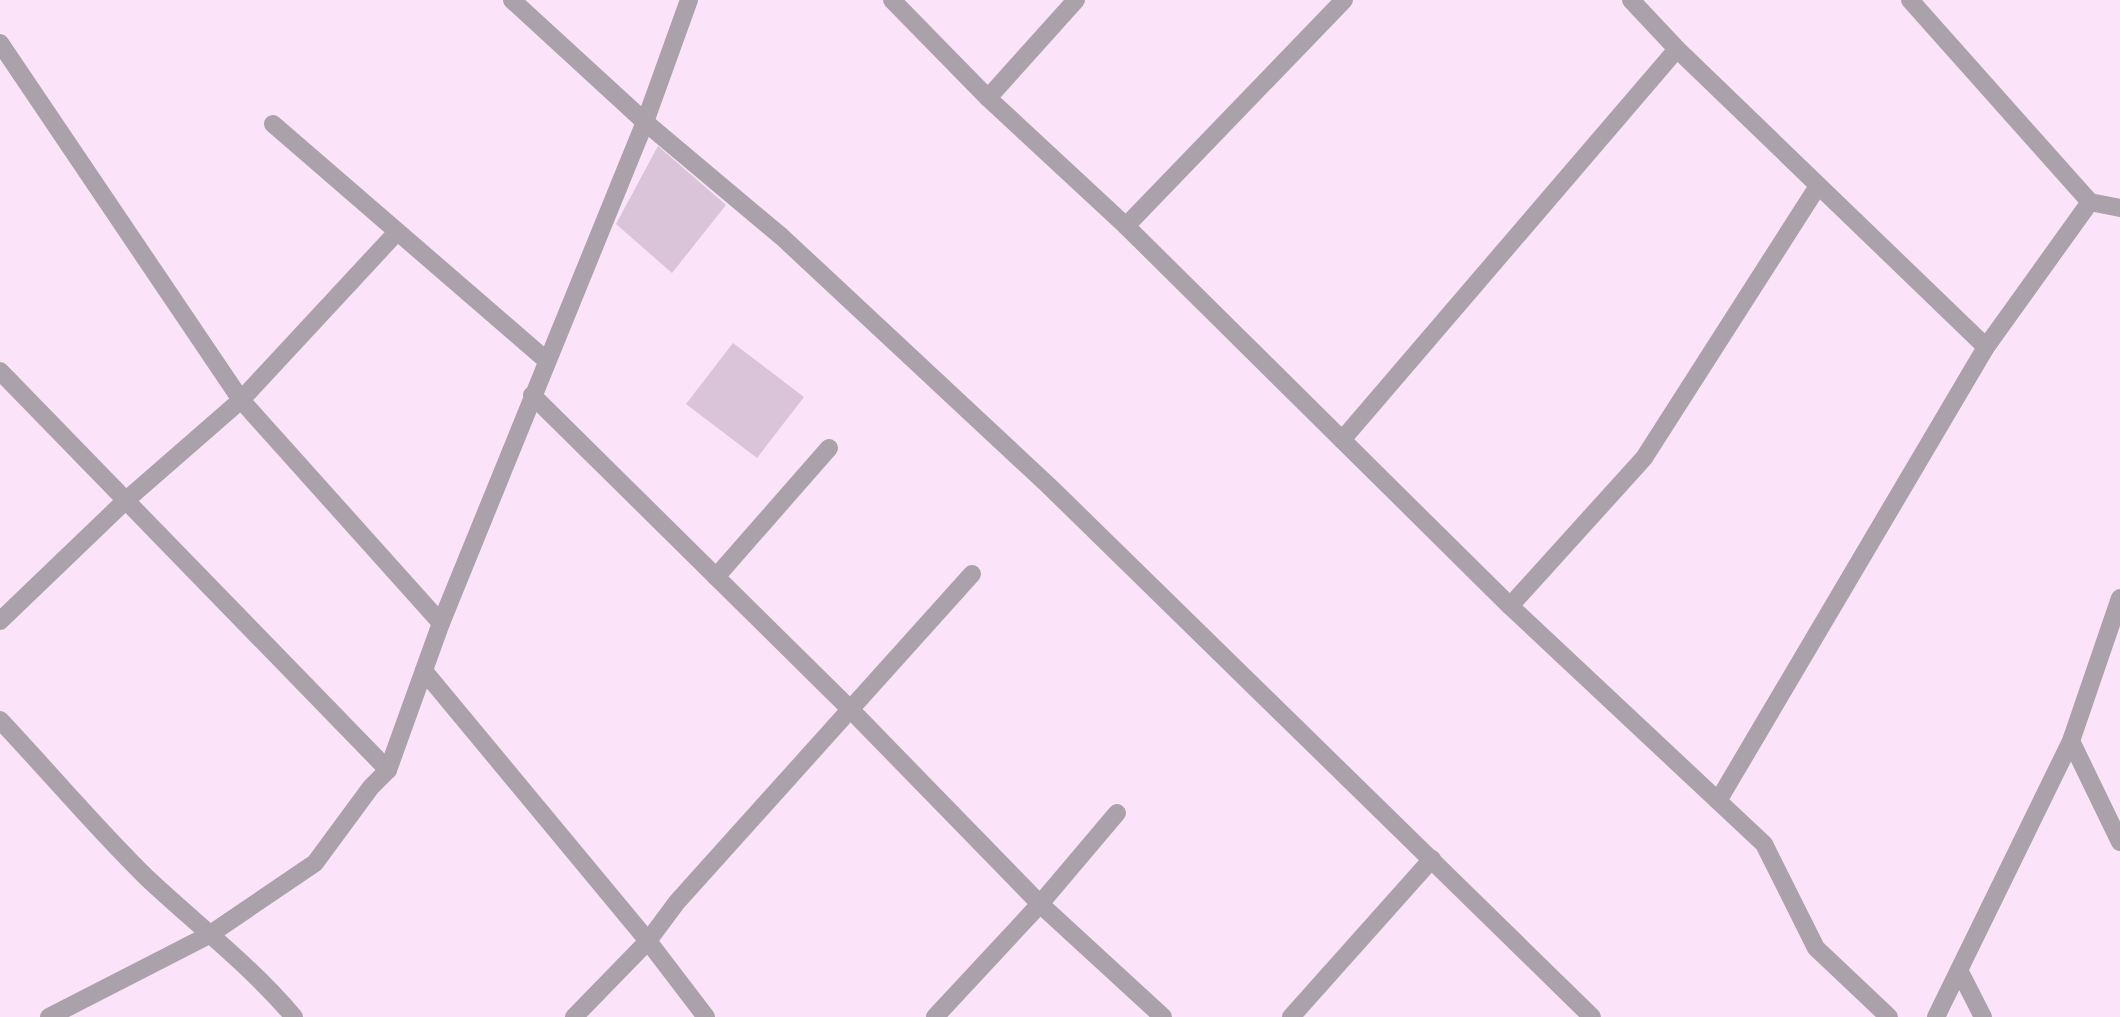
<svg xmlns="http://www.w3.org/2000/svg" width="2120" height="1017" font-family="'Nunito Sans',sans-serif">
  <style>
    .building { fill: #dac4d9 }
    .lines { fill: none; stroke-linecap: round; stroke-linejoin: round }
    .street { stroke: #aba1aa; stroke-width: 18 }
  </style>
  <rect width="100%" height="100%" fill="#fbe4fa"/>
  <g class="building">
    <polygon points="658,146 726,205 672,273 616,224"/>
    <polygon points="733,343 804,397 757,458 686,404"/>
  </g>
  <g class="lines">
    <g class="street">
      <polyline points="512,0 645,122 782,237 1049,486 1592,1017"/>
      <polyline points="892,0 988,98 1126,226 1510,606 1764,844 1816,948 1889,1017"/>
      <polyline points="1631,0 1677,49 1986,347"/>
      <polyline points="1910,0 2090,202 2120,208"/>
      <polyline points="0,43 241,400 441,623"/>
      <polyline points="988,98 1076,0"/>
      <polyline points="273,124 546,360"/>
      <polyline points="1126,226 1344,0"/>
      <polyline points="0,371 388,770"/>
      <polyline points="532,395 851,710 1040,904 1163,1017"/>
      <polyline points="1342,440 1677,49"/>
      <polyline points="716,577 829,448"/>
      <polyline points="1510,606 1644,458 1818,186"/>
      <polyline points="0,621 124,502 241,400 397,232"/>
      <polyline points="424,671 648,941 706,1017"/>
      <path d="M 0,720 C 49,772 95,827 146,877 C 196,924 250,965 294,1017"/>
      <polyline points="2071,741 2120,842"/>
      <polyline points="1718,801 1986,347 2090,202"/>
      <polyline points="1959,970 1983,1017"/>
      <polyline points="49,1017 209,935 315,863 371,787 388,770 441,623 645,122 689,0"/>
      <polyline points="574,1017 648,941 677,902 972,574"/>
      <polyline points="935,1017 1040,904 1117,813"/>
      <polyline points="1291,1017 1432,859"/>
      <polyline points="1936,1017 2071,741 2120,598"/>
    </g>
  </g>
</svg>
